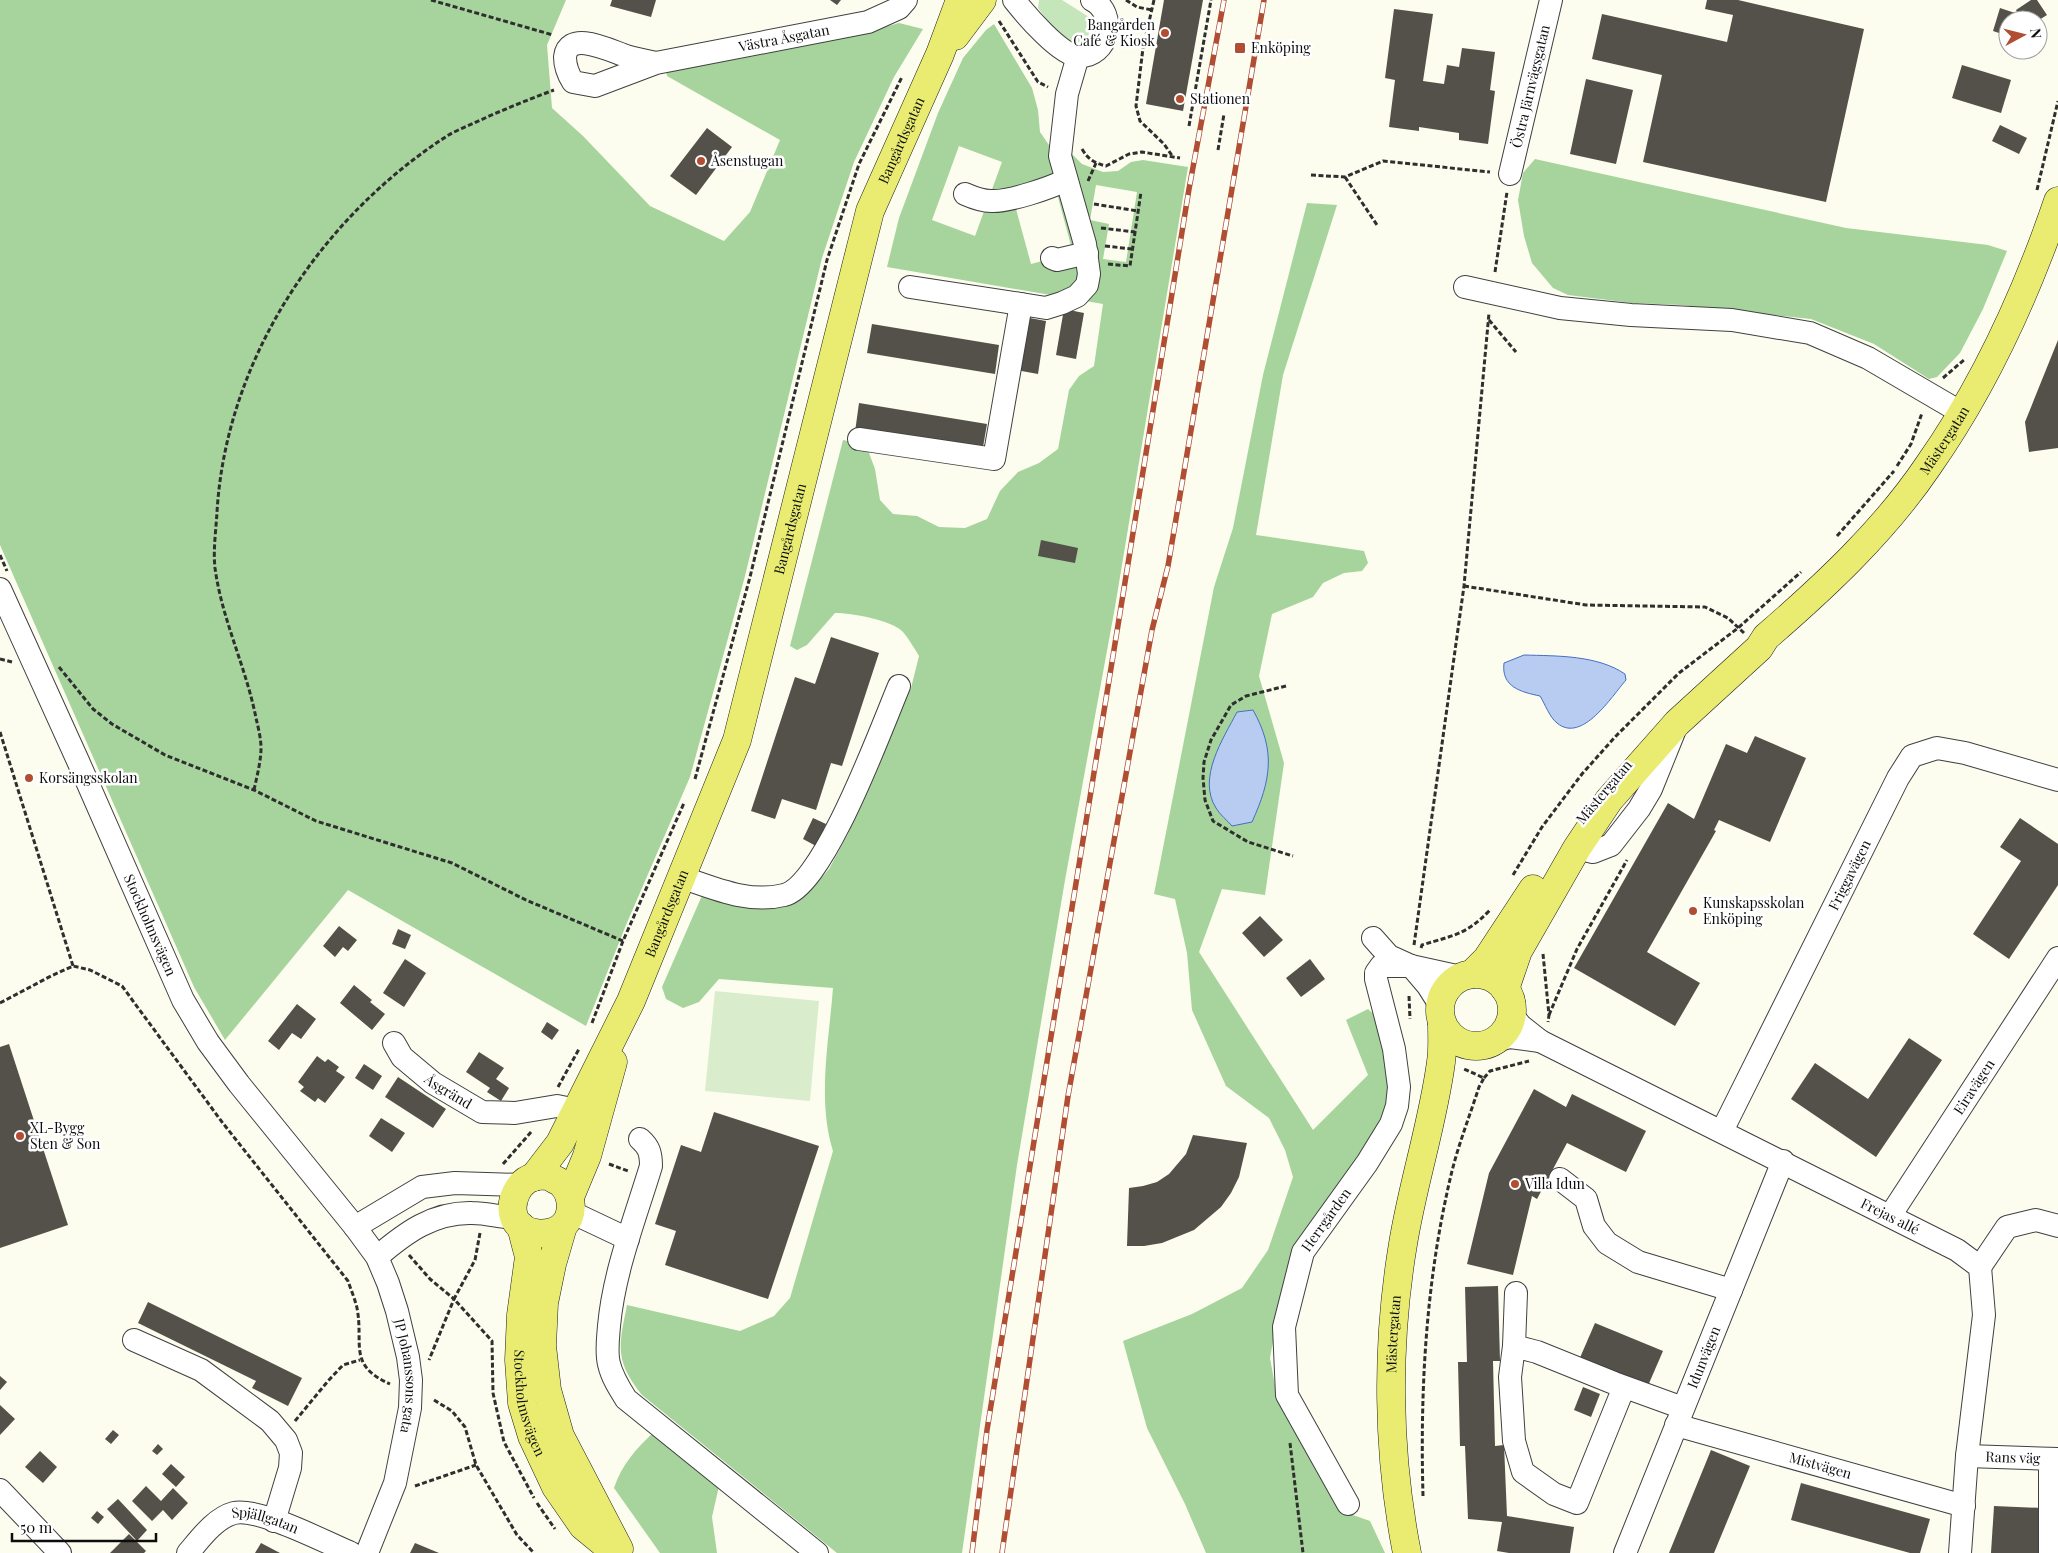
<svg xmlns="http://www.w3.org/2000/svg" width="2058" height="1553" font-family="'Playfair Display',serif">
  <style>
    .green { fill: #c5e5bb }
    .forest { fill: #a6d49c; fill-rule: evenodd }
    .pitch { fill: #d9edcc }
    .water { fill: #b7ccf0; stroke: #456ec1 }
    .building { fill: #54514a }
    .lines { fill: none; stroke-linecap: round; stroke-linejoin: round }
    .minor-casing { stroke: #404040; stroke-width: 24 }
    .major-casing { stroke: #1e1e1e; stroke-width: 29 }
    .path { stroke: #2f2f2f; stroke-width: 3; stroke-dasharray: 5 2.5; stroke-linecap: butt }
    .minor { stroke: #fff; stroke-width: 22 }
    .major { stroke: #e9ec70; stroke-width: 28 }
    .rail-casing { stroke: #b04d32; stroke-width: 5.5 }
    .rail { stroke: #fff; stroke-width: 4; stroke-dasharray: 11; stroke-linecap: butt }
    .poi-dot { fill: #b04d32; stroke: #fff; stroke-width: 2 }
    .labels { text-anchor: middle; stroke-width: 5; stroke-linejoin: round; paint-order: stroke }
    .poi-label { font-size: 14px; fill: #0d0d0d; stroke: #fff; text-anchor: start }
    .street-label { font-size: 14px; fill: #0d0d0d; stroke: #fff }
  </style>
  <rect width="100%" height="100%" fill="#fcfdee"/>
  <polygon class="green" points="1039,0 1062,0 1089,17 1091,24 1088,37 1083,41 1074,43 1059,36 1038,8"/>
  <g class="forest">
    <polygon points="0,0 566,0 547,45 552,108 583,136 650,206 724,241 750,212 780,140 667,76 666,69 852,36 899,23 923,29 894,77 854,162 822,258 745,576 690,777 626,925 586,1026 348,890 225,1040 194,987 0,545"/>
    <path d="M 994,24 L 1032,88 L 1038,110 L 1040,132 L 1049,145 L 1070,152 L 1082,164 L 1103,172 L 1118,171 L 1131,162 L 1143,160 L 1188,167 L 1115,607 L 1065,880 L 1017,1165 L 962,1553 L 837,1553 L 642,1395 C 614,1360 619,1345 627,1305 L 740,1331 L 774,1316 L 790,1298 L 833,1151 C 817,1100 829,1041 833,988 L 719,979 L 699,1002 L 683,1008 L 666,999 L 662,987 L 704,891 L 788,900 L 812,889 L 829,869 L 848,834 L 872,770 L 911,688 L 919,656 C 914,648 909,639 903,632 C 892,620 851,613 835,613 L 807,645 L 797,650 L 790,646 L 843,440 L 866,445 L 875,469 L 880,500 L 893,514 L 917,516 L 939,527 L 965,528 L 987,519 L 1000,491 L 1018,472 L 1039,463 L 1058,449 L 1069,390 L 1079,376 L 1094,366 L 1103,304 L 887,267 L 899,218 L 938,113 L 963,58 L 986,30 ZM 959,146 L 1002,162 L 975,236 L 932,220 ZM 1096,185 L 1137,192 L 1126,262 L 1103,259 L 1109,224 L 1090,220 ZM 1055,186 L 1073,253 L 1031,264 L 1013,198 Z"/>
    <polygon points="1535,159 1846,228 1988,245 2007,251 1983,309 1960,353 1937,377 1929,379 1874,344 1811,319 1681,305 1632,303 1568,295 1553,288 1532,263 1524,236 1518,200 1523,173"/>
    <path d="M 1307,203 L 1337,205 L 1283,375 L 1256,535 L 1364,551 L 1368,563 L 1362,571 L 1344,573 L 1323,583 L 1313,597 L 1272,614 L 1259,676 L 1284,763 L 1265,895 L 1222,889 L 1199,952 L 1313,1130 L 1368,1075 L 1346,1020 L 1368,1009 L 1379,1019 L 1385,1050 L 1389,1104 L 1276,1325 L 1270,1358 L 1276,1391 L 1350,1514 L 1370,1521 L 1385,1553 L 1206,1553 L 1185,1504 L 1147,1428 L 1123,1341 L 1192,1314 L 1242,1288 L 1268,1250 L 1293,1177 L 1285,1150 L 1269,1118 L 1226,1086 L 1192,1010 L 1187,953 L 1175,899 L 1154,894 L 1214,587 L 1233,528 L 1263,375 ZM 1253,710 L 1266,783 L 1252,821 L 1209,785 C 1214,758 1224,736 1237,712 Z"/>
    <path d="M 654,1432 L 719,1486 L 712,1517 L 717,1553 L 660,1553 L 614,1488 C 622,1464 636,1449 654,1432 Z"/>
  </g>
  <polygon class="pitch" points="715,991 819,1001 810,1101 705,1091"/>
  <g class="water">
    <path d="M 1524,655 C 1557,656 1597,655 1625,674 L 1626,680 C 1612,696 1582,744 1557,723 C 1550,718 1545,704 1540,696 C 1521,692 1501,687 1504,663 Z"/>
    <path d="M 1253,710 C 1276,751 1271,780 1252,822 L 1232,826 C 1227,820 1220,815 1216,808 C 1197,778 1223,739 1237,712 Z"/>
  </g>
  <g class="building">
    <polygon points="612,0 656,0 651,17 610,6"/>
    <polygon points="830,0 841,0 837,5"/>
    <polygon points="1164,0 1203,0 1183,111 1146,104"/>
    <polygon points="1707,0 1738,0 1864,29 1826,202 1643,162 1662,75 1592,59 1602,14 1727,42 1733,15 1705,9"/>
    <polygon points="2031,0 2037,0 2047,15 2039,20 2008,20 2008,36 1993,31 2000,8 2018,14 2016,10"/>
    <polygon points="1394,9 1433,14 1423,81 1444,84 1447,65 1459,67 1462,48 1495,52 1490,90 1495,91 1488,144 1459,140 1459,133 1419,127 1419,131 1389,127 1395,80 1385,78"/>
    <polygon points="1962,65 2011,80 2001,113 1952,98"/>
    <polygon points="1586,79 1633,90 1616,164 1570,154"/>
    <polygon points="2000,125 2027,138 2019,154 1992,141"/>
    <polygon points="707,128 732,147 696,195 670,176"/>
    <polygon points="1064,309 1084,313 1076,359 1056,355"/>
    <polygon points="1024,317 1046,321 1038,374 1016,370"/>
    <polygon points="872,324 999,345 995,374 867,353"/>
    <polygon points="2058,340 2058,448 2029,452 2025,422"/>
    <polygon points="859,403 987,424 982,453 855,432"/>
    <polygon points="1041,540 1078,548 1075,563 1038,556"/>
    <polygon points="831,637 879,653 842,766 831,763 816,810 782,799 775,819 751,811 795,677 815,684"/>
    <polygon points="1755,736 1806,758 1770,842 1719,820 1714,830 1716,831 1647,952 1700,983 1675,1026 1574,968 1668,803 1694,819 1726,744 1747,753"/>
    <polygon points="813,818 826,824 816,846 803,839"/>
    <polygon points="2020,818 2058,844 2058,885 2009,959 1973,934 2021,861 2000,847"/>
    <polygon points="1260,916 1283,940 1264,957 1242,933"/>
    <polygon points="339,926 357,940 348,951 343,947 335,957 323,946"/>
    <polygon points="398,929 411,935 405,949 392,944"/>
    <polygon points="405,959 426,973 404,1007 383,993"/>
    <polygon points="1310,959 1325,979 1301,997 1286,978"/>
    <polygon points="354,985 372,1000 370,1002 385,1014 372,1030 340,1003"/>
    <polygon points="297,1004 316,1019 301,1039 292,1033 279,1050 268,1041"/>
    <polygon points="547,1022 559,1030 552,1040 541,1032"/>
    <polygon points="1909,1038 1942,1060 1876,1157 1791,1099 1815,1063 1868,1099"/>
    <polygon points="9,1044 68,1225 0,1248 0,1047"/>
    <polygon points="479,1052 504,1068 496,1079 509,1088 501,1101 487,1092 490,1088 466,1072"/>
    <polygon points="317,1056 325,1062 328,1059 339,1067 336,1071 345,1077 325,1103 318,1098 315,1102 300,1091 304,1087 298,1082"/>
    <polygon points="364,1064 382,1076 373,1090 355,1078"/>
    <polygon points="398,1077 446,1109 433,1128 385,1097"/>
    <polygon points="1534,1089 1566,1107 1572,1094 1646,1131 1626,1172 1567,1143 1537,1199 1532,1196 1513,1275 1467,1264 1489,1173"/>
    <polygon points="714,1112 819,1146 768,1299 665,1265 676,1231 655,1224 681,1145 701,1152"/>
    <polygon points="381,1118 405,1133 392,1152 369,1136"/>
    <polygon points="1193,1135 1247,1143 1239,1177 1231,1193 1221,1207 1194,1230 1162,1243 1144,1246 1127,1246 1129,1188 1143,1186 1157,1182 1169,1174 1186,1154"/>
    <polygon points="1498,1286 1500,1361 1493,1361 1495,1446 1504,1445 1507,1516 1574,1527 1570,1553 1509,1553 1497,1551 1502,1522 1468,1519 1465,1446 1460,1446 1458,1362 1467,1362 1465,1287"/>
    <polygon points="148,1302 302,1378 288,1406 252,1388 256,1381 138,1323"/>
    <polygon points="1595,1323 1663,1351 1647,1388 1579,1360"/>
    <polygon points="0,1376 7,1382 0,1390"/>
    <polygon points="1583,1387 1600,1394 1591,1417 1574,1410"/>
    <polygon points="0,1405 15,1419 0,1435"/>
    <polygon points="113,1430 119,1435 111,1444 105,1439"/>
    <polygon points="158,1444 163,1449 157,1455 152,1451"/>
    <polygon points="1711,1450 1750,1466 1714,1553 1669,1553"/>
    <polygon points="40,1451 57,1467 43,1483 25,1467"/>
    <polygon points="171,1464 185,1477 176,1487 162,1474"/>
    <polygon points="1801,1483 1930,1519 1920,1553 1910,1553 1791,1520"/>
    <polygon points="146,1486 161,1501 173,1488 188,1503 172,1520 163,1510 152,1521 132,1501"/>
    <polygon points="118,1499 147,1530 137,1541 107,1509"/>
    <polygon points="1994,1506 2042,1508 2039,1553 1991,1553"/>
    <polygon points="97,1511 104,1517 98,1524 91,1518"/>
    <polygon points="129,1534 146,1551 144,1553 110,1553"/>
    <polygon points="261,1543 280,1553 255,1553"/>
    <polygon points="415,1543 439,1553 410,1553"/>
  </g>
  <g class="lines">
    <g class="minor-casing">
      <g id="minor">
        <path d="M 1014,0 C 1026,15 1060,55 1078,56 C 1109,58 1118,13 1092,0"/>
        <path id="s1" d="M 656,63 C 646,61 636,59 626,56 C 611,51 568,29 565,57 C 565,67 568,74 573,82 L 595,86 L 656,63 L 868,22 L 899,8 L 906,0"/>
        <path id="s2" d="M 1510,174 L 1551,0"/>
        <path d="M 965,194 C 974,198 982,201 991,201 C 1009,202 1050,188 1066,180"/>
        <polyline points="1052,258 1057,260 1087,253"/>
        <polyline points="910,287 1021,304"/>
        <polyline points="1465,287 1560,308 1631,315 1732,320 1810,333 1868,358 1962,413"/>
        <polyline points="859,439 994,459 1021,304 1046,308 1062,303 1077,296 1087,285 1089,274 1085,244 1060,156 1067,94 1078,56"/>
        <path id="s3" d="M 0,589 L 78,761 L 183,1000 L 208,1042 L 239,1084 L 355,1227 L 377,1257 L 388,1283 L 397,1311 L 408,1357 L 411,1380 L 410,1408 L 395,1483 L 367,1553"/>
        <polyline points="1577,848 1593,852 1611,845 1639,809 1651,789 1674,732"/>
        <path d="M 681,877 C 714,888 749,904 784,895 C 824,886 882,726 899,686"/>
        <polyline points="1373,938 1389,956 1411,966 1461,977"/>
        <polyline points="1411,966 1428,986 1440,1005"/>
        <path id="s4" d="M 1512,1015 L 1521,1026 L 1540,1041 L 1957,1250 L 1980,1267 L 1984,1315 L 1967,1456 L 1960,1553"/>
        <polyline points="1492,1042 1510,1037 1540,1041"/>
        <path id="s5" d="M 394,1043 L 402,1057 L 433,1083 L 482,1112 L 515,1113 L 557,1106 L 576,1110"/>
        <path id="s6" d="M 1722,1131 L 1898,778 L 1912,756 L 1937,748 L 1965,753 L 2058,780"/>
        <path d="M 640,1139 C 649,1147 651,1153 651,1166 C 635,1219 614,1271 609,1326 C 608,1339 606,1352 609,1364 C 612,1377 619,1388 626,1399 L 817,1553"/>
        <polyline points="1560,1179 1586,1199 1594,1226 1607,1243 1638,1262 1731,1290"/>
        <polyline points="571,1212 628,1239"/>
        <path id="s7" d="M 1890,1216 L 2058,958"/>
        <polyline points="355,1227 422,1187 455,1183 521,1185"/>
        <path d="M 377,1257 C 405,1233 433,1212 472,1213 C 486,1213 500,1217 514,1218"/>
        <polyline points="1980,1267 2007,1227 2036,1220 2058,1226"/>
        <polyline points="134,1340 201,1370 270,1421 286,1440 291,1453 290,1468 274,1521"/>
        <polyline points="1514,1346 1516,1293"/>
        <polyline points="1624,1387 1577,1503 1554,1494 1523,1472 1514,1441 1510,1377 1514,1346 1537,1352 1614,1383 1683,1408"/>
        <path id="s8" d="M 1676,1425 L 1964,1506"/>
        <path id="s9" d="M 1967,1456 L 2058,1459"/>
        <polyline points="0,1490 60,1553"/>
        <path id="s10" d="M 1348,1504 L 1287,1395 L 1284,1327 L 1303,1252 L 1367,1163 L 1391,1124 L 1397,1106 L 1399,1087 L 1394,1049 L 1376,979 L 1376,973 L 1381,966 L 1411,966"/>
        <path id="s11" d="M 188,1553 C 200,1539 215,1518 234,1513 C 258,1507 327,1543 351,1553"/>
        <path id="s12" d="M 1625,1553 L 1783,1161"/>
        <polyline points="2050,1553 2050,1459"/>
      </g>
    </g>
    <g class="major-casing">
      <g id="major">
        <polyline points="955,36 982,0"/>
        <circle cx="1476" cy="1010" r="36"/>
        <polyline points="1472,974 1487,959 1533,889"/>
        <path id="s13" d="M 1505,989 L 1518,951 L 1577,848 L 1609,800 L 1677,723 L 1759,648 L 1766,637 C 1825,586 1884,531 1928,466 C 1985,385 2026,295 2058,201"/>
        <path d="M 549,1176 C 553,1179 559,1181 562,1184 C 573,1195 574,1215 563,1226 C 551,1238 520,1236 514,1217 C 509,1202 518,1181 534,1177 C 538,1175 545,1176 549,1176 Z"/>
        <path id="s14" d="M 534,1177 L 560,1143 L 631,1001 L 737,740 L 870,211 L 940,54 L 960,0"/>
        <polyline points="570,1197 587,1156 613,1062"/>
        <path id="s15" d="M 521,1226 L 529,1257 L 521,1315 L 519,1360 L 522,1403 L 532,1436 L 556,1487 L 583,1526 L 616,1553"/>
        <polyline points="563,1226 552,1264 544,1303 542,1346 547,1390 560,1436 619,1549"/>
        <path id="s16" d="M 1407,1553 C 1387,1452 1386,1345 1403,1244 C 1413,1182 1433,1123 1441,1062 C 1443,1049 1442,1036 1442,1024"/>
      </g>
    </g>
    <g class="path">
      <polyline points="431,0 553,35"/>
      <polyline points="1126,0 1137,7 1152,10"/>
      <polyline points="1154,0 1143,48 1136,106 1140,121 1164,144 1173,157"/>
      <polyline points="999,21 1038,82 1048,87"/>
      <polyline points="1189,126 1211,0"/>
      <path d="M 1082,149 C 1088,159 1094,163 1106,166 L 1129,154 L 1142,152 L 1180,158"/>
      <polyline points="1218,150 1224,114"/>
      <polyline points="1311,175 1345,177 1383,161 1490,172"/>
      <polyline points="1345,177 1377,225"/>
      <polyline points="1088,181 1096,163"/>
      <polyline points="2037,190 2058,101"/>
      <polyline points="1094,204 1138,211"/>
      <polyline points="1101,228 1135,232"/>
      <polyline points="1105,246 1132,249"/>
      <polyline points="1108,264 1130,266 1141,192"/>
      <polyline points="1495,272 1507,192"/>
      <polyline points="1489,320 1516,352"/>
      <polyline points="1943,378 1965,359"/>
      <polyline points="1897,466 1911,444 1922,413"/>
      <polyline points="1837,536 1894,471"/>
      <polyline points="0,555 7,571"/>
      <polyline points="1464,586 1586,605 1705,607 1728,618 1744,633"/>
      <polyline points="0,659 12,662"/>
      <polyline points="59,667 93,709 112,724 165,755 254,790 316,821 452,863 526,900 623,941"/>
      <polyline points="1286,686 1246,696 1231,705 1211,740 1204,762 1203,778 1205,800 1213,821 1248,842 1293,856"/>
      <polyline points="0,732 73,966"/>
      <polyline points="695,779 750,577 827,260 859,164 902,77"/>
      <path d="M 254,790 C 257,776 261,761 261,748 C 261,738 258,727 256,718 C 246,667 222,620 215,568 C 213,550 216,530 217,512 C 226,360 320,218 447,136 C 455,131 465,127 474,123 C 500,111 527,100 554,90"/>
      <polyline points="1513,875 1542,827 1582,774 1615,737 1679,673 1738,628 1801,572"/>
      <polyline points="1414,945 1464,586 1489,313"/>
      <path d="M 1421,948 L 1422,945 C 1454,935 1466,935 1490,910"/>
      <polyline points="1543,954 1549,1015 1548,1022"/>
      <polyline points="1409,996 1410,1019"/>
      <path d="M 0,1003 L 51,976 L 73,966 L 90,970 L 122,986 L 222,1122 L 348,1281 C 351,1290 355,1299 357,1308 C 364,1344 347,1365 390,1384"/>
      <polyline points="1549,1015 1577,949 1627,860"/>
      <polyline points="592,1023 623,941 684,803"/>
      <polyline points="1484,1078 1490,1071 1529,1061"/>
      <polyline points="558,1087 579,1049"/>
      <polyline points="503,1164 532,1131"/>
      <polyline points="609,1164 628,1171"/>
      <polyline points="480,1233 475,1260 454,1299 492,1341 493,1393 504,1442 534,1498"/>
      <polyline points="409,1255 430,1279 454,1299 429,1360"/>
      <polyline points="434,1400 452,1411 465,1427 476,1465 517,1535 534,1553"/>
      <polyline points="295,1421 328,1381 343,1365 360,1360"/>
      <polyline points="1290,1443 1303,1553"/>
      <polyline points="415,1486 476,1465"/>
      <path d="M 1423,1496 C 1420,1387 1426,1278 1452,1171 C 1459,1143 1470,1115 1479,1087 L 1484,1078 L 1464,1069"/>
      <polyline points="537,1503 555,1529"/>
    </g>
    <use href="#minor" class="minor"/>
    <use href="#major" class="major"/>
    <g class="rail-casing">
      <g id="rail">
        <polyline points="972,1553 987,1430 1189,189 1224,0"/>
        <polyline points="1002,1553 1068,1096 1152,630 1168,566 1264,0"/>
      </g>
    </g>
    <use href="#rail" class="rail"/>
  </g>
  <g class="poi-dot">
    <circle cx="1165" cy="33" r="5"/>
    <rect x="1234" y="42" width="12" height="12" rx="2.5"/>
    <circle cx="1180" cy="99" r="5"/>
    <circle cx="701" cy="161" r="5"/>
    <circle cx="29" cy="778" r="5"/>
    <circle cx="1693" cy="911" r="5"/>
    <circle cx="20" cy="1136" r="5"/>
    <circle cx="1515" cy="1184" r="5"/>
  </g>
  <g class="labels">
    <g class="poi-label">
      <text x="1155" y="30" text-anchor="end">Bangården<tspan x="1155" dy="16">Café &amp; Kiosk</tspan></text>
      <text x="1251" y="53">Enköping</text>
      <text x="1190" y="104">Stationen</text>
      <text x="711" y="166">Åsenstugan</text>
      <text x="39" y="783">Korsängsskolan</text>
      <text x="1703" y="908">Kunskapsskolan<tspan x="1703" dy="16">Enköping</tspan></text>
      <text x="30" y="1133">XL-Bygg<tspan x="30" dy="16">Sten &amp; Son</tspan></text>
      <text x="1525" y="1189">Villa Idun</text>
    </g>
    <g class="street-label">
      <text dy="5" stroke="none"><textPath href="#s1" startOffset="346">Västra Åsgatan</textPath></text>
      <text dy="5" stroke="none"><textPath href="#s2" startOffset="90">Östra Järnvägsgatan</textPath></text>
      <text dy="5" stroke="none"><textPath href="#s14" startOffset="1106">Bangårdsgatan</textPath></text>
      <text dy="5" stroke="none"><textPath href="#s13" startOffset="710">Mästergatan</textPath></text>
      <text dy="5" stroke="none"><textPath href="#s14" startOffset="701">Bangårdsgatan</textPath></text>
      <text transform="translate(1604 792) rotate(-50)" y="5">Mästergatan</text>
      <text dy="5" stroke="none"><textPath href="#s6" startOffset="286">Friggavägen</textPath></text>
      <text dy="5" stroke="none"><textPath href="#s14" startOffset="296">Bangårdsgatan</textPath></text>
      <text dy="5" stroke="none"><textPath href="#s3" startOffset="368">Stockholmsvägen</textPath></text>
      <text dy="5" stroke="none"><textPath href="#s7" startOffset="154">Eiravägen</textPath></text>
      <text dy="5" stroke="none"><textPath href="#s5" startOffset="74">Åsgränd</textPath></text>
      <text dy="5" stroke="none"><textPath href="#s4" startOffset="430">Frejas allé</textPath></text>
      <text dy="5" stroke="none"><textPath href="#s10" startOffset="310">Herrgården</textPath></text>
      <text dy="5" stroke="none"><textPath href="#s16" startOffset="220">Mästergatan</textPath></text>
      <text dy="5" stroke="none"><textPath href="#s12" startOffset="211">Idunvägen</textPath></text>
      <text dy="5" stroke="none"><textPath href="#s3" startOffset="896">JP Johanssons gata</textPath></text>
      <text dy="5" stroke="none"><textPath href="#s15" startOffset="180">Stockholmsvägen</textPath></text>
      <text dy="5" stroke="none"><textPath href="#s9" startOffset="46">Rans väg</textPath></text>
      <text dy="5" stroke="none"><textPath href="#s8" startOffset="150">Mistvägen</textPath></text>
      <text dy="5" stroke="none"><textPath href="#s11" startOffset="94">Spjällgatan</textPath></text>
    </g>
  </g>
  <g transform="translate(2023 35) rotate(83)"><circle r="24" fill="#ffffff" stroke="#9e9e9e"/>
  <path d="M0-4L9 19L0 12L-9 19Z" fill="#b04d32"/>
  <text y="-8" font-size="14" font-weight="bold" text-anchor="middle" fill="#0d0d0d">N</text>
  </g>
  <path d="M12 1533v8h144v-8" fill="none" stroke="#0d0d0d" stroke-width="2.5"/>
  <text x="20" y="1533" font-size="15" fill="#0d0d0d" stroke="#ffffff" stroke-width="4" paint-order="stroke">50 m</text>
</svg>
